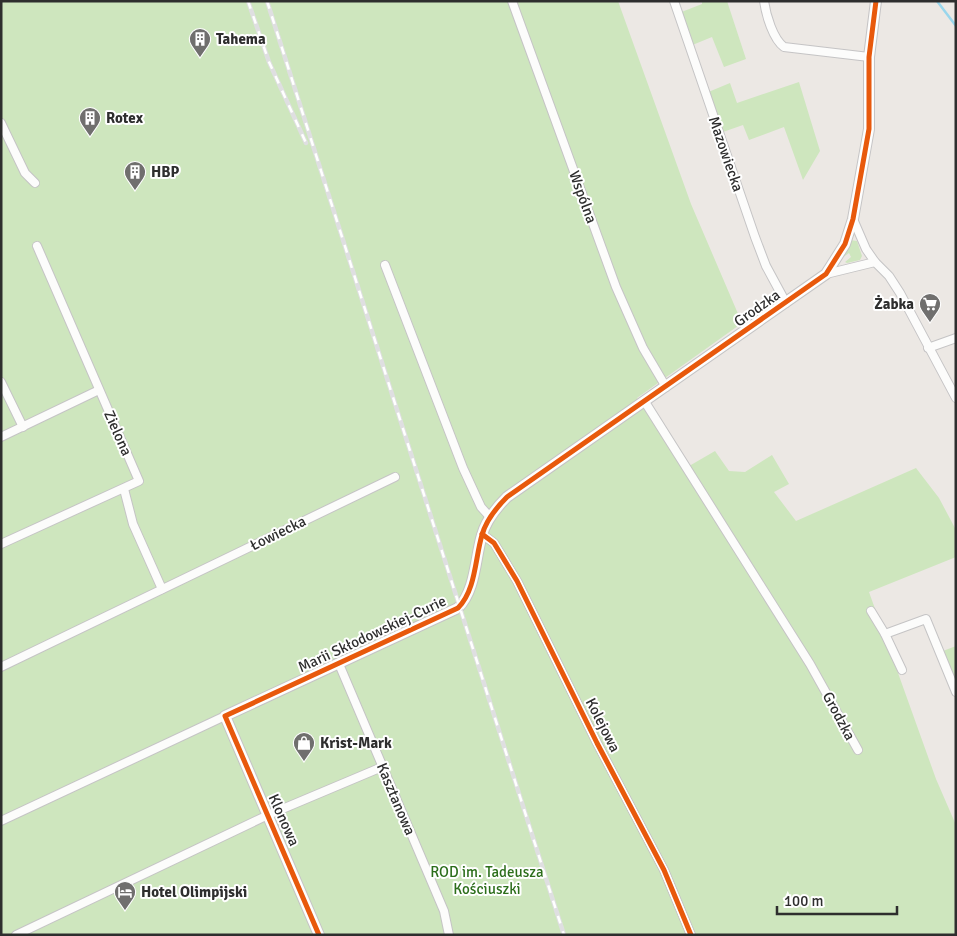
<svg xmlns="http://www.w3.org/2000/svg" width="957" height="936" font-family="Signika,sans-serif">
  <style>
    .green { fill: #cee6be }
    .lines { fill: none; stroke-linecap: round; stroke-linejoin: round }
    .stream { stroke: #99d6ec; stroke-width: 2.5 }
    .street-casing { stroke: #c5c4c5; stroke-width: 10 }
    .secondary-casing { stroke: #c5c4c5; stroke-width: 12 }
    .street { stroke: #fcfcfb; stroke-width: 8 }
    .secondary { stroke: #fcfcfb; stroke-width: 10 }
    .rail-casing { stroke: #dfdfe1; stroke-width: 4.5 }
    .rail { stroke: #fff; stroke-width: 2.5; stroke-dasharray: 8; stroke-linecap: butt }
    .cycleway-casing { stroke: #fff; stroke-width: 8 }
    .cycleway { stroke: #e8590c; stroke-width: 5 }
    .labels { text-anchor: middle; stroke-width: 4; stroke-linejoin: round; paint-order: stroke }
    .poi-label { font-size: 15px; font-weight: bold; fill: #2e2e2e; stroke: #fff; text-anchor: start }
    .street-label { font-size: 15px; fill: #2e2e2e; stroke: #fff }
    .park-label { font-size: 15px; fill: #2c6e1b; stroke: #fff }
  </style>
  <rect width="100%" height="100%" fill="#ece8e4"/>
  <g class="green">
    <polygon points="1,1 618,1 691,204 742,323 637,398 684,469 715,451 729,471 745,472 772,455 789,484 774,492 796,521 916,468 939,498 956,530 956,557 869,592 936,779 956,825 956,935 1,935"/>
    <polygon points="702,1 727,1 746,59 724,67 712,37 690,46 679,13 702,4"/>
    <polygon points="799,82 820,151 803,180 784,127 749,140 743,125 723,132 706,93 730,83 737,103"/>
    <polygon points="850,240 857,241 862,256 860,260 847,263 845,262 851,257 849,253 842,258"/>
    <polygon points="956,646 956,684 943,651"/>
  </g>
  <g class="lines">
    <polyline class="stream" points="937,1 956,26"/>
    <g class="street-casing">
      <g id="street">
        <polyline points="512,1 616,287 643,348 666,387"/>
        <polyline points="674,1 755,237 766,266 786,303"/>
        <path d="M 764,1 C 766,15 773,39 784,47 L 869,57"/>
        <polyline points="1,123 25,173 35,183"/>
        <polyline points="853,219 866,249 875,262 889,276 900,293 956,398"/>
        <polyline points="385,265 463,468 481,507 490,517"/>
        <polyline points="826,274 875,262"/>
        <polyline points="928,348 956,338"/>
        <polyline points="1,382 23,427"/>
        <polyline points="645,402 810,664 858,750"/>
        <polyline points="1,437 99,390"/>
        <polyline points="124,489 133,524 162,589"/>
        <polyline points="482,534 494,543 517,581 597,743 664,870 691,935"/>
        <polyline points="1,544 139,481 37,246"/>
        <polyline points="871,611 885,634 902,670"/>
        <polyline points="885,634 926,619 956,692"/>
        <polyline points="339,664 444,911 449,935"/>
        <polyline points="1,667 395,477"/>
        <polyline points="1,821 225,716"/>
        <polyline points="16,935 268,815 382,767"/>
      </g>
    </g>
    <g class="secondary-casing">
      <path id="secondary" d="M 319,935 L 225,716 L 458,608 C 476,590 475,558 482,535 C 486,520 496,508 507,497 L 826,274 L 845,244 L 853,219 L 869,129 L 869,57 L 876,1"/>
    </g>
    <use href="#street" class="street"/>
    <use href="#secondary" class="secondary"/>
    <g class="rail-casing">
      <g id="rail">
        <polyline points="248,1 269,62 306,143"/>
        <polyline points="267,1 564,935"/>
      </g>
    </g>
    <use href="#rail" class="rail"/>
    <g class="cycleway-casing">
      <g id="cycleway">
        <polyline points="482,534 494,543 517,581 597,743 664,870 691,935"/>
        <path d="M 319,935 L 225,716 L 458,608 C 476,590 475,558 482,535 C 486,520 496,508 507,497 L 826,274 L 845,244 L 853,219 L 869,129 L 869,57 L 876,1"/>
      </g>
    </g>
    <use href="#cycleway" class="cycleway"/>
  </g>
  <defs>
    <g id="building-pin" transform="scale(1.125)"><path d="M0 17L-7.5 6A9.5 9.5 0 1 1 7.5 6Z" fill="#706f6e" stroke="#fff"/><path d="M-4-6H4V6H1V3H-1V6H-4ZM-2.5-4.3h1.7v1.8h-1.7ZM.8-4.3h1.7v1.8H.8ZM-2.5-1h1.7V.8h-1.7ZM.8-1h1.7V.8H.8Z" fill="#fff"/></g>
    <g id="supermarket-pin" transform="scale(1.125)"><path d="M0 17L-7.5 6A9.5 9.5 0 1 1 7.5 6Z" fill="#706f6e" stroke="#fff"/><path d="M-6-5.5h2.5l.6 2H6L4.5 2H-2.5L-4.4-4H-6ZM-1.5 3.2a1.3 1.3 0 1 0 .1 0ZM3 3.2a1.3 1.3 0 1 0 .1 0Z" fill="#fff"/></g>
    <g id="shop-pin" transform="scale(1.125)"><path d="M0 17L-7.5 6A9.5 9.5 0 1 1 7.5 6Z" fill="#706f6e" stroke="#fff"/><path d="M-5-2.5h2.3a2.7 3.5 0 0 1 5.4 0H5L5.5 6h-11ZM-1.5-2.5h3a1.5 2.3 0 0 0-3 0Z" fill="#fff"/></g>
    <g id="hotel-pin" transform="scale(1.125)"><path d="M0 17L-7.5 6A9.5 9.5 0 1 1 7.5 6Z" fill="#706f6e" stroke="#fff"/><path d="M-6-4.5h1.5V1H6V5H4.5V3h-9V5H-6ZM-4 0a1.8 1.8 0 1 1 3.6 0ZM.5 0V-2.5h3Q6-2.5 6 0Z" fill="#fff"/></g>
  </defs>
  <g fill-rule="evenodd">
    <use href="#building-pin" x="200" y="39"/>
    <use href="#building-pin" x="90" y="118"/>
    <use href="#building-pin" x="135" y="172"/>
    <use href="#supermarket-pin" x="930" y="304"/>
    <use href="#shop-pin" x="304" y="743"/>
    <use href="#hotel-pin" x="125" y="892"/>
  </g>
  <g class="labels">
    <g class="poi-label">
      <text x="216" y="44">Tahema</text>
      <text x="106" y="123">Rotex</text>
      <text x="151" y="177">HBP</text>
      <text x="914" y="309" text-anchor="end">Żabka</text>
      <text x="320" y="748">Krist-Mark</text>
      <text x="141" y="897">Hotel Olimpijski</text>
    </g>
    <g class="street-label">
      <text transform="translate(726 154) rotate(71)" y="5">Mazowiecka</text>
      <text transform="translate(583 197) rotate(70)" y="5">Wspólna</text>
      <text transform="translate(757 308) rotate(-35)" y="5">Grodzka</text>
      <text transform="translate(118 433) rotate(66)" y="5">Zielona</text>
      <text transform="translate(278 533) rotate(-26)" y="5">Łowiecka</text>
      <text transform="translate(372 634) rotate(-25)" y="5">Marii Skłodowskiej-Curie</text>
      <text transform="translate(839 716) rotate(62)" y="5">Grodzka</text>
      <text transform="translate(603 725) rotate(63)" y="5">Kolejowa</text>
      <text transform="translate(396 799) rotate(67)" y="5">Kasztanowa</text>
      <text transform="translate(284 820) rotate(66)" y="5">Klonowa</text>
    </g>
    <g class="park-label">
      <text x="487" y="877">ROD im. Tadeusza<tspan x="487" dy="17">Kościuszki</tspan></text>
    </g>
  </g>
  <rect width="957" height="936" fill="none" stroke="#2e2e2e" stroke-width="5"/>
  <path d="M777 906v8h120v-8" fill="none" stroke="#2e2e2e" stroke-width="2.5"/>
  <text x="784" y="906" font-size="15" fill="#2e2e2e" stroke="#ffffff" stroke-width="4" paint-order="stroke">100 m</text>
</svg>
